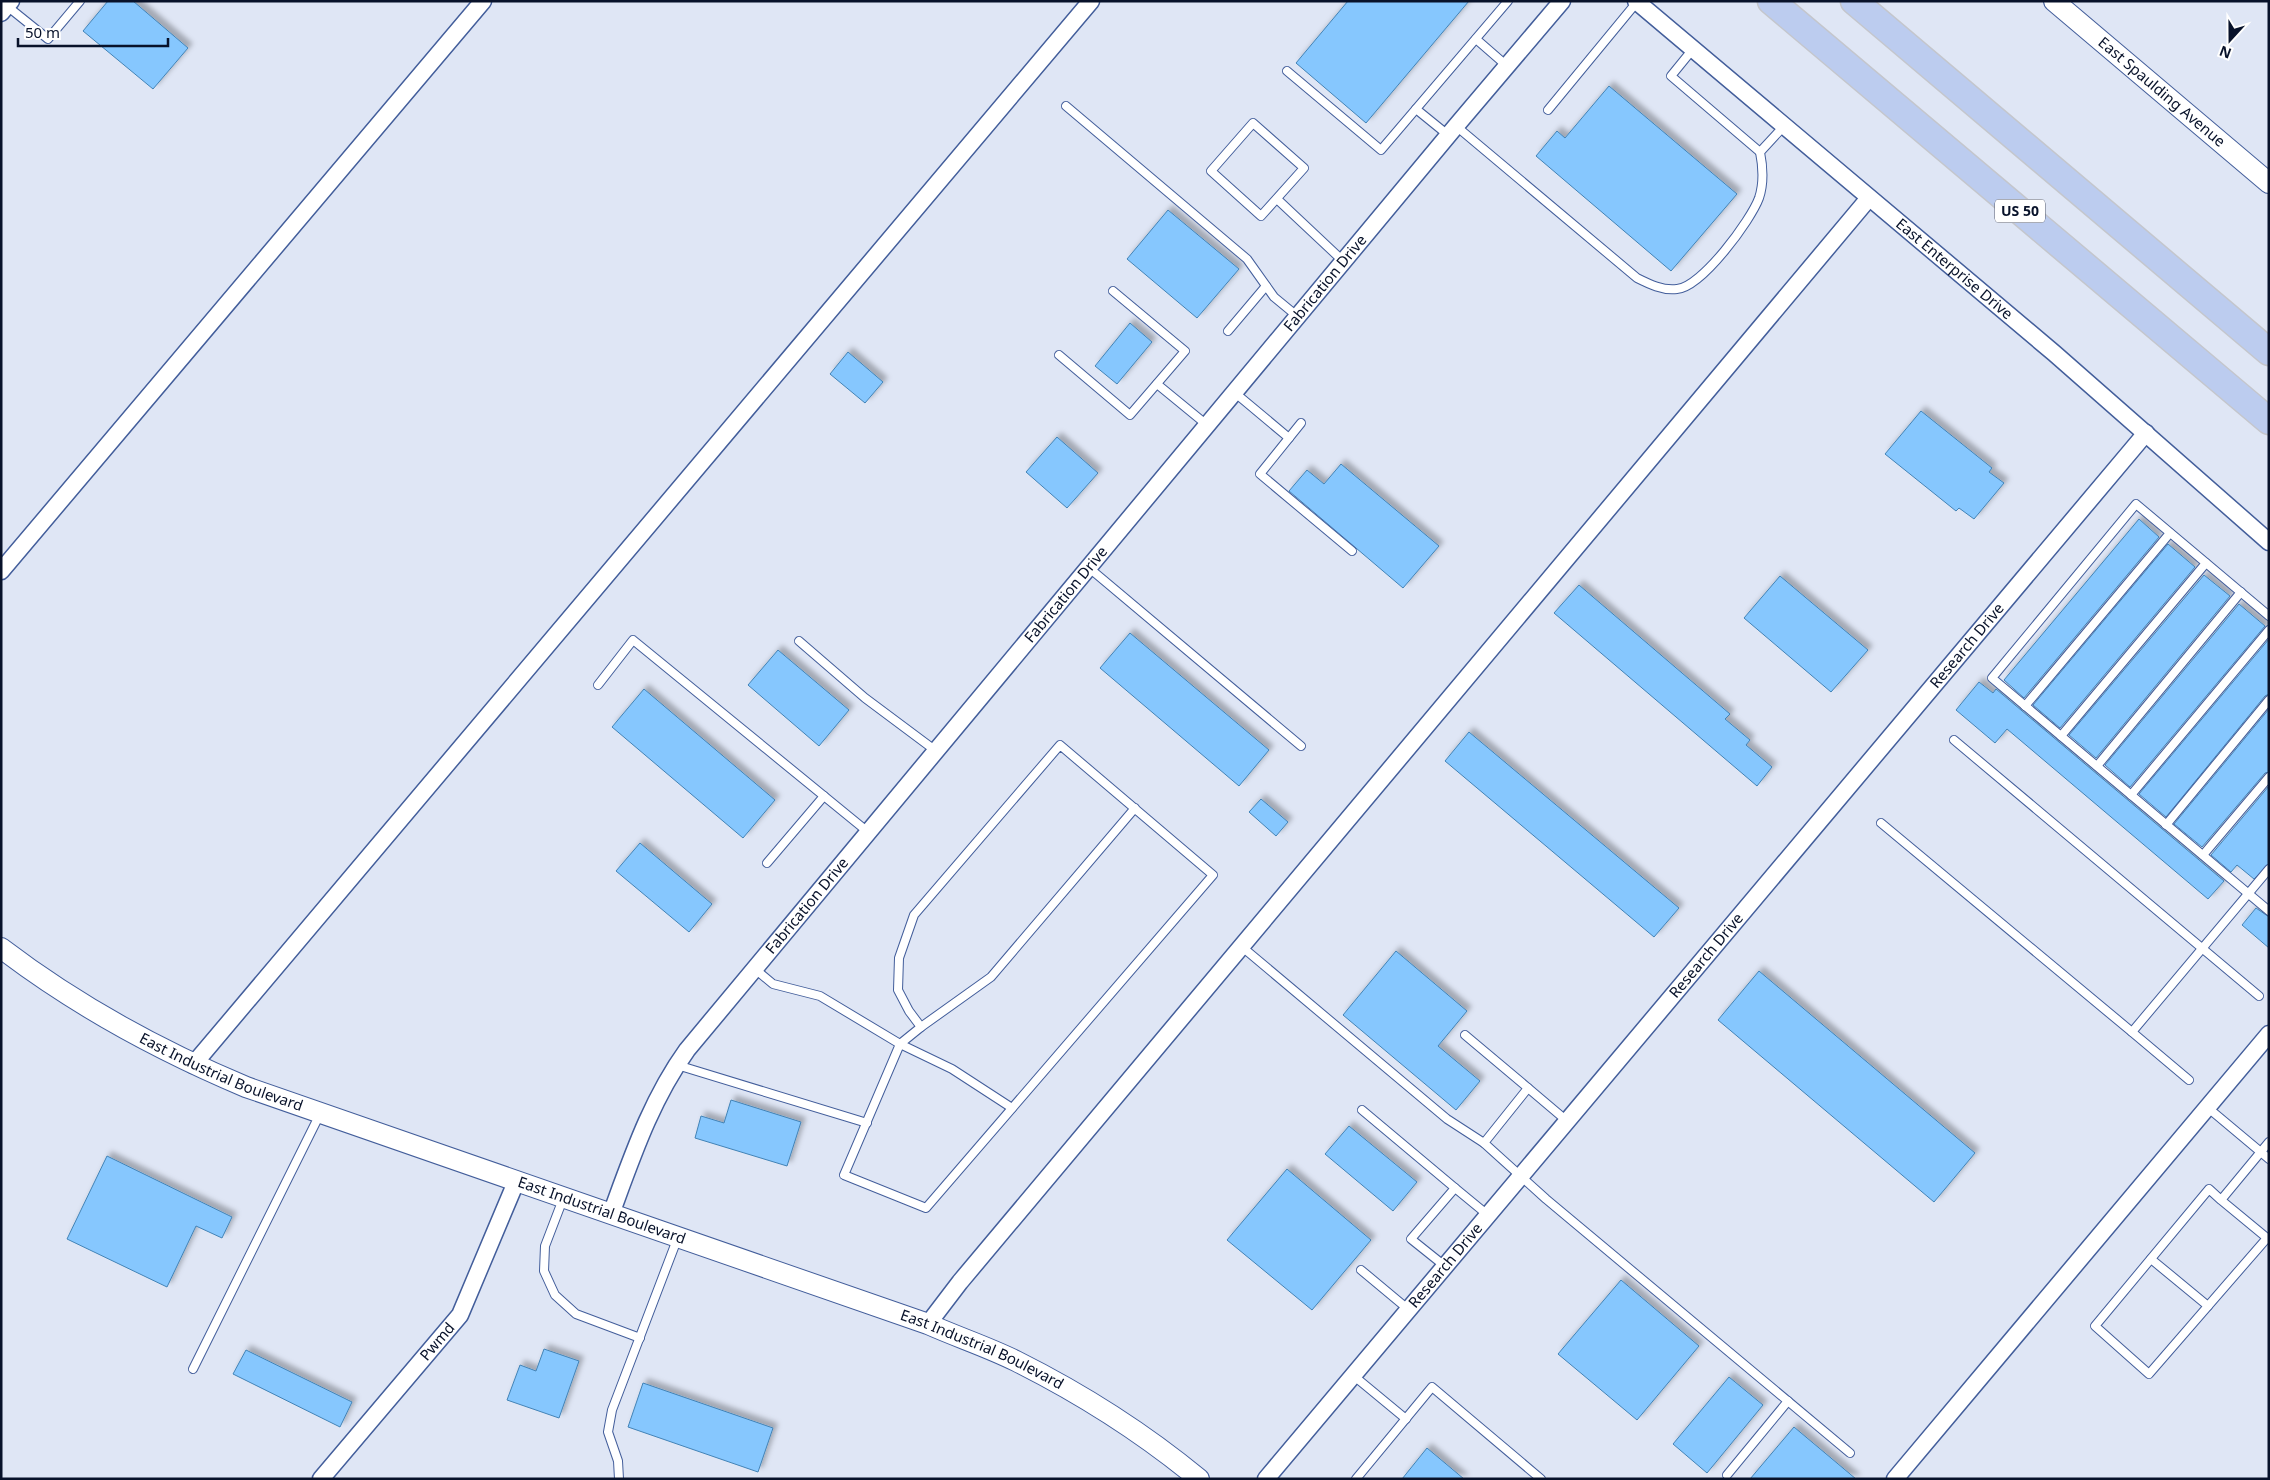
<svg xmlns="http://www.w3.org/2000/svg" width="2270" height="1480" font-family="'Noto Sans',sans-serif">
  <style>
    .building { fill: #86c7fe; stroke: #4283b6; filter: url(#shadow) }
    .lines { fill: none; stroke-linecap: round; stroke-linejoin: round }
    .service-casing { stroke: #435e9b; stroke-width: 10 }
    .minor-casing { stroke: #435e9b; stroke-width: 19 }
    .tertiary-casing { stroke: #435e9b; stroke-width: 22 }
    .trunk-casing { stroke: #c4c6cc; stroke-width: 29 }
    .service { stroke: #fff; stroke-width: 8 }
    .minor { stroke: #fff; stroke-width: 16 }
    .tertiary { stroke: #fff; stroke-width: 20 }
    .trunk { stroke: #bcccef; stroke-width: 26 }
    .labels { text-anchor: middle; stroke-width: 4; stroke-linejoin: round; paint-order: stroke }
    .shield { fill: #fff; stroke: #52596a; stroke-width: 1 }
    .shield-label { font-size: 14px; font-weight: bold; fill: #08122a }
    .street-label { font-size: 15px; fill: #08122a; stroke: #fff }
  </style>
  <defs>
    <filter id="shadow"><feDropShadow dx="4.5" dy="-4.5" stdDeviation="2.5" flood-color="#0004"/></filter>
  </defs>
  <rect width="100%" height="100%" fill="#dfe6f5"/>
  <g class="building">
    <polygon points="108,1 133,1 188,48 153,89 83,31"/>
    <polygon points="1348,1 1469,1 1366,123 1296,63"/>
    <polygon points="1609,86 1737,194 1671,271 1536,156 1557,131 1565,138"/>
    <polygon points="1168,210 1239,269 1197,318 1127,259"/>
    <polygon points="1130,323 1152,342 1117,384 1095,366"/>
    <polygon points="848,352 883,382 865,403 830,374"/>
    <polygon points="1921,411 1992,468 1989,472 2004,483 1974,519 1959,508 1956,511 1885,454"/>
    <polygon points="1057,437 1098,473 1067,508 1026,472"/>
    <polygon points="1341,464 1439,546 1403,588 1289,491 1307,470 1324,484"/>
    <polygon points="2139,519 2159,537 2024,698 2004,680"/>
    <polygon points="2168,544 2195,567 2060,728 2033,705"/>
    <polygon points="2204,575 2230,596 2096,758 2069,735"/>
    <polygon points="1780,576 1868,650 1831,692 1744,618"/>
    <polygon points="1579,585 1730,714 1725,719 1750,740 1746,745 1772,767 1757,786 1554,613"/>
    <polygon points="2239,604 2265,626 2130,787 2105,765"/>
    <polygon points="1130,633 1269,750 1239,786 1100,668"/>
    <polygon points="2269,639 2269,694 2265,696 2166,817 2139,794"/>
    <polygon points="778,650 849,710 819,746 748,685"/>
    <polygon points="1979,682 1993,693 1996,689 2224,881 2208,899 2007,729 1995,743 1956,710"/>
    <polygon points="644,689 775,800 743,838 612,727"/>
    <polygon points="2269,709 2269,772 2265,773 2202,847 2174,824"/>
    <polygon points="1469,732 1679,908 1654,937 1445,761"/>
    <polygon points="2269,786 2269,864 2254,879 2237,865 2231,872 2211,855"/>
    <polygon points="1261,799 1288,822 1276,836 1249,812"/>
    <polygon points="640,843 712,904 689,932 616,871"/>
    <polygon points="2256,908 2269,917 2269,948 2242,925"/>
    <polygon points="1396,951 1467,1011 1438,1046 1480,1081 1456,1110 1343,1015"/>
    <polygon points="1759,971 1975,1153 1934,1202 1718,1020"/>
    <polygon points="731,1100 801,1122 787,1166 695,1138 701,1116 724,1123"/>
    <polygon points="1349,1126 1417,1182 1393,1211 1325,1154"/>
    <polygon points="107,1156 232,1217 222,1238 196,1226 167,1287 67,1239"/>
    <polygon points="1287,1169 1371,1240 1312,1310 1227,1240"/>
    <polygon points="1621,1280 1699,1346 1637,1420 1558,1354"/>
    <polygon points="544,1349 579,1361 559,1418 507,1400 520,1365 536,1371"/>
    <polygon points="246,1350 352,1402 340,1427 233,1374"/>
    <polygon points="1729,1377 1763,1405 1707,1473 1673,1444"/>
    <polygon points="643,1383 773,1428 758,1472 628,1427"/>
    <polygon points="1794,1427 1856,1479 1750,1479"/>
    <polygon points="1427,1448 1464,1479 1402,1479"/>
  </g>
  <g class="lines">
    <g class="service-casing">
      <g id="service">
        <polyline points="7,6 48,39 80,1"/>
        <polyline points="1476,39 1507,66"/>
        <polyline points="1693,49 1671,76 1760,152"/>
        <polyline points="1287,71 1381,150 1508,1"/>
        <polyline points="1066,106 1247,259 1274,297 1297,316"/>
        <polyline points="1416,109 1448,135"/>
        <polyline points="1548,110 1637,2"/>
        <polygon points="1253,123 1304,168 1261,216 1211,171"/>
        <path d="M 1456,126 L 1637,278 C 1649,284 1663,291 1677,289 C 1702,287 1751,220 1759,198 C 1764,183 1763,167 1760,152 L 1784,126"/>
        <polyline points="1277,199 1343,261"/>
        <polyline points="1228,331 1266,286"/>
        <polyline points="1059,355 1130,415 1185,351 1113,291"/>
        <polyline points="1157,384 1207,425"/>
        <polyline points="1234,392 1289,438"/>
        <polyline points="1301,423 1260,474 1352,551"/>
        <polyline points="1088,567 1301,746"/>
        <polyline points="2269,616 2136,504 1992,678 2269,911"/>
        <polyline points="799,641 865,698 936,751"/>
        <polyline points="598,685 633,640 868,832"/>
        <polyline points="2025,706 2170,533"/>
        <polyline points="2061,736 2206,563"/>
        <polyline points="1954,740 2259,996"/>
        <polyline points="2097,766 2241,592"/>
        <polyline points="2131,795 2269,630"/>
        <polyline points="1881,823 2132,1032 2269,869"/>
        <polyline points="2166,825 2269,700"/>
        <polyline points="2203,855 2269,777"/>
        <polyline points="767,863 824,796"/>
        <polyline points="1241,946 1447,1119 1484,1143"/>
        <polyline points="755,969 773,984 820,996 900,1044 844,1175 926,1208 1213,875 1060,745 914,915 899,958 898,990 909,1011 921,1027 991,977 1135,808"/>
        <polyline points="921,1027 900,1044 952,1069 1012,1108"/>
        <polyline points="2132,1032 2189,1080"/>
        <polyline points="1465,1035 1528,1088"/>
        <polyline points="677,1065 867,1123"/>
        <polyline points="2207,1107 2269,1159"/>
        <polyline points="1362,1110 1455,1188"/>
        <polyline points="1567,1121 1528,1088 1484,1143 1546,1199 1850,1453"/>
        <polyline points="563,1199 545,1246 544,1271 555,1295 576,1314 640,1338"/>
        <polyline points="2221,1200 2209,1189 2095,1326 2149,1374 2267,1238 2221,1200 2269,1142"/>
        <polyline points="2151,1259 2208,1306"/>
        <polyline points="1446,1267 1411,1239 1455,1188 1489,1216"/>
        <polyline points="1361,1270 1409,1310"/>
        <polyline points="193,1369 320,1114"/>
        <polyline points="1354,1376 1406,1419"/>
        <polyline points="1727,1475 1788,1401"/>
        <polyline points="619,1479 618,1461 608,1432 612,1410 678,1237"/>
        <polyline points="1356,1479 1432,1387 1541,1479"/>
      </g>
    </g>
    <g class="minor-casing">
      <g id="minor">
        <path id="s1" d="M 1636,1 L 2054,353 L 2269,542"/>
        <polyline points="1,13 11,1"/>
        <polyline points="1,571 483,1"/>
        <polyline points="193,1065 1091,1"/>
        <path id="s2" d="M 611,1214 C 632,1157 651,1100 687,1050 L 1456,126 L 1562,1"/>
        <polyline points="928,1324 960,1282 1869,198"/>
        <path id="s3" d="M 321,1479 L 460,1315 L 516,1182"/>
        <path id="s4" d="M 1266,1479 L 2146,433"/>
        <polyline points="1895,1479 2269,1034"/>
      </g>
    </g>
    <g class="tertiary-casing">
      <g id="tertiary">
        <path id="s5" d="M 2054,1 L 2269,183"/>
        <path id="s6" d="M 1,948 C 77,1006 158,1050 246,1087 L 928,1324 C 957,1337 988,1347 1016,1361 C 1082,1394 1142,1432 1199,1479"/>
      </g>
    </g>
    <g class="trunk-casing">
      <g id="trunk">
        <polyline points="1771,1 2269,421"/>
        <polyline points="1854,1 2269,352"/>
      </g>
    </g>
    <use href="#service" class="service"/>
    <use href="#minor" class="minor"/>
    <use href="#tertiary" class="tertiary"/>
    <use href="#trunk" class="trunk"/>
  </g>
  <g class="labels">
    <rect class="shield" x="1995" y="199.5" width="50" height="23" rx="4"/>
    <g class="shield-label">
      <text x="2020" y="216">US 50</text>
    </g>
    <g class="street-label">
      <text dy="5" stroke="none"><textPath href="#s5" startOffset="141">East Spaulding Avenue</textPath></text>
      <text dy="5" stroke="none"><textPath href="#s1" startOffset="416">East Enterprise Drive</textPath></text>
      <text dy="5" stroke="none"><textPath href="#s2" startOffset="1179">Fabrication Drive</textPath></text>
      <text dy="5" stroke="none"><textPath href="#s2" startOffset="774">Fabrication Drive</textPath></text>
      <text dy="5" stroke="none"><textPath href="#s4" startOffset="1089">Research Drive</textPath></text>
      <text dy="5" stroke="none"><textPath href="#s2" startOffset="369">Fabrication Drive</textPath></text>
      <text dy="5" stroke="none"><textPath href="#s4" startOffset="684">Research Drive</textPath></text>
      <text dy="5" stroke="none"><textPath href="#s6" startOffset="254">East Industrial Boulevard</textPath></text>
      <text dy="5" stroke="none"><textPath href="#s6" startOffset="659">East Industrial Boulevard</textPath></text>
      <text dy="5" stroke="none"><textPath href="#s4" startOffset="279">Research Drive</textPath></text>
      <text dy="5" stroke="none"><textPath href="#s3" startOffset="180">Pwmd</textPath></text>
      <text dy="5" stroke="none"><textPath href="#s6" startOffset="1064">East Industrial Boulevard</textPath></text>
    </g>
  </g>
  <rect width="2270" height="1480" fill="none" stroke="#08122a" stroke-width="5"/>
  <g transform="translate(2230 40) rotate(201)" stroke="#ffffff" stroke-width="4" paint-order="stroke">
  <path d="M0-4L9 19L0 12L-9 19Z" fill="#08122a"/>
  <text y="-8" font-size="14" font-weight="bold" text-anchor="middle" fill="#08122a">N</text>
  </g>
  <path d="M18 38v8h150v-8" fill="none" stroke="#08122a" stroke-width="2.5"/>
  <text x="25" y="38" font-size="15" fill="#08122a" stroke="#ffffff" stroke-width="4" paint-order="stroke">50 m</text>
</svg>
